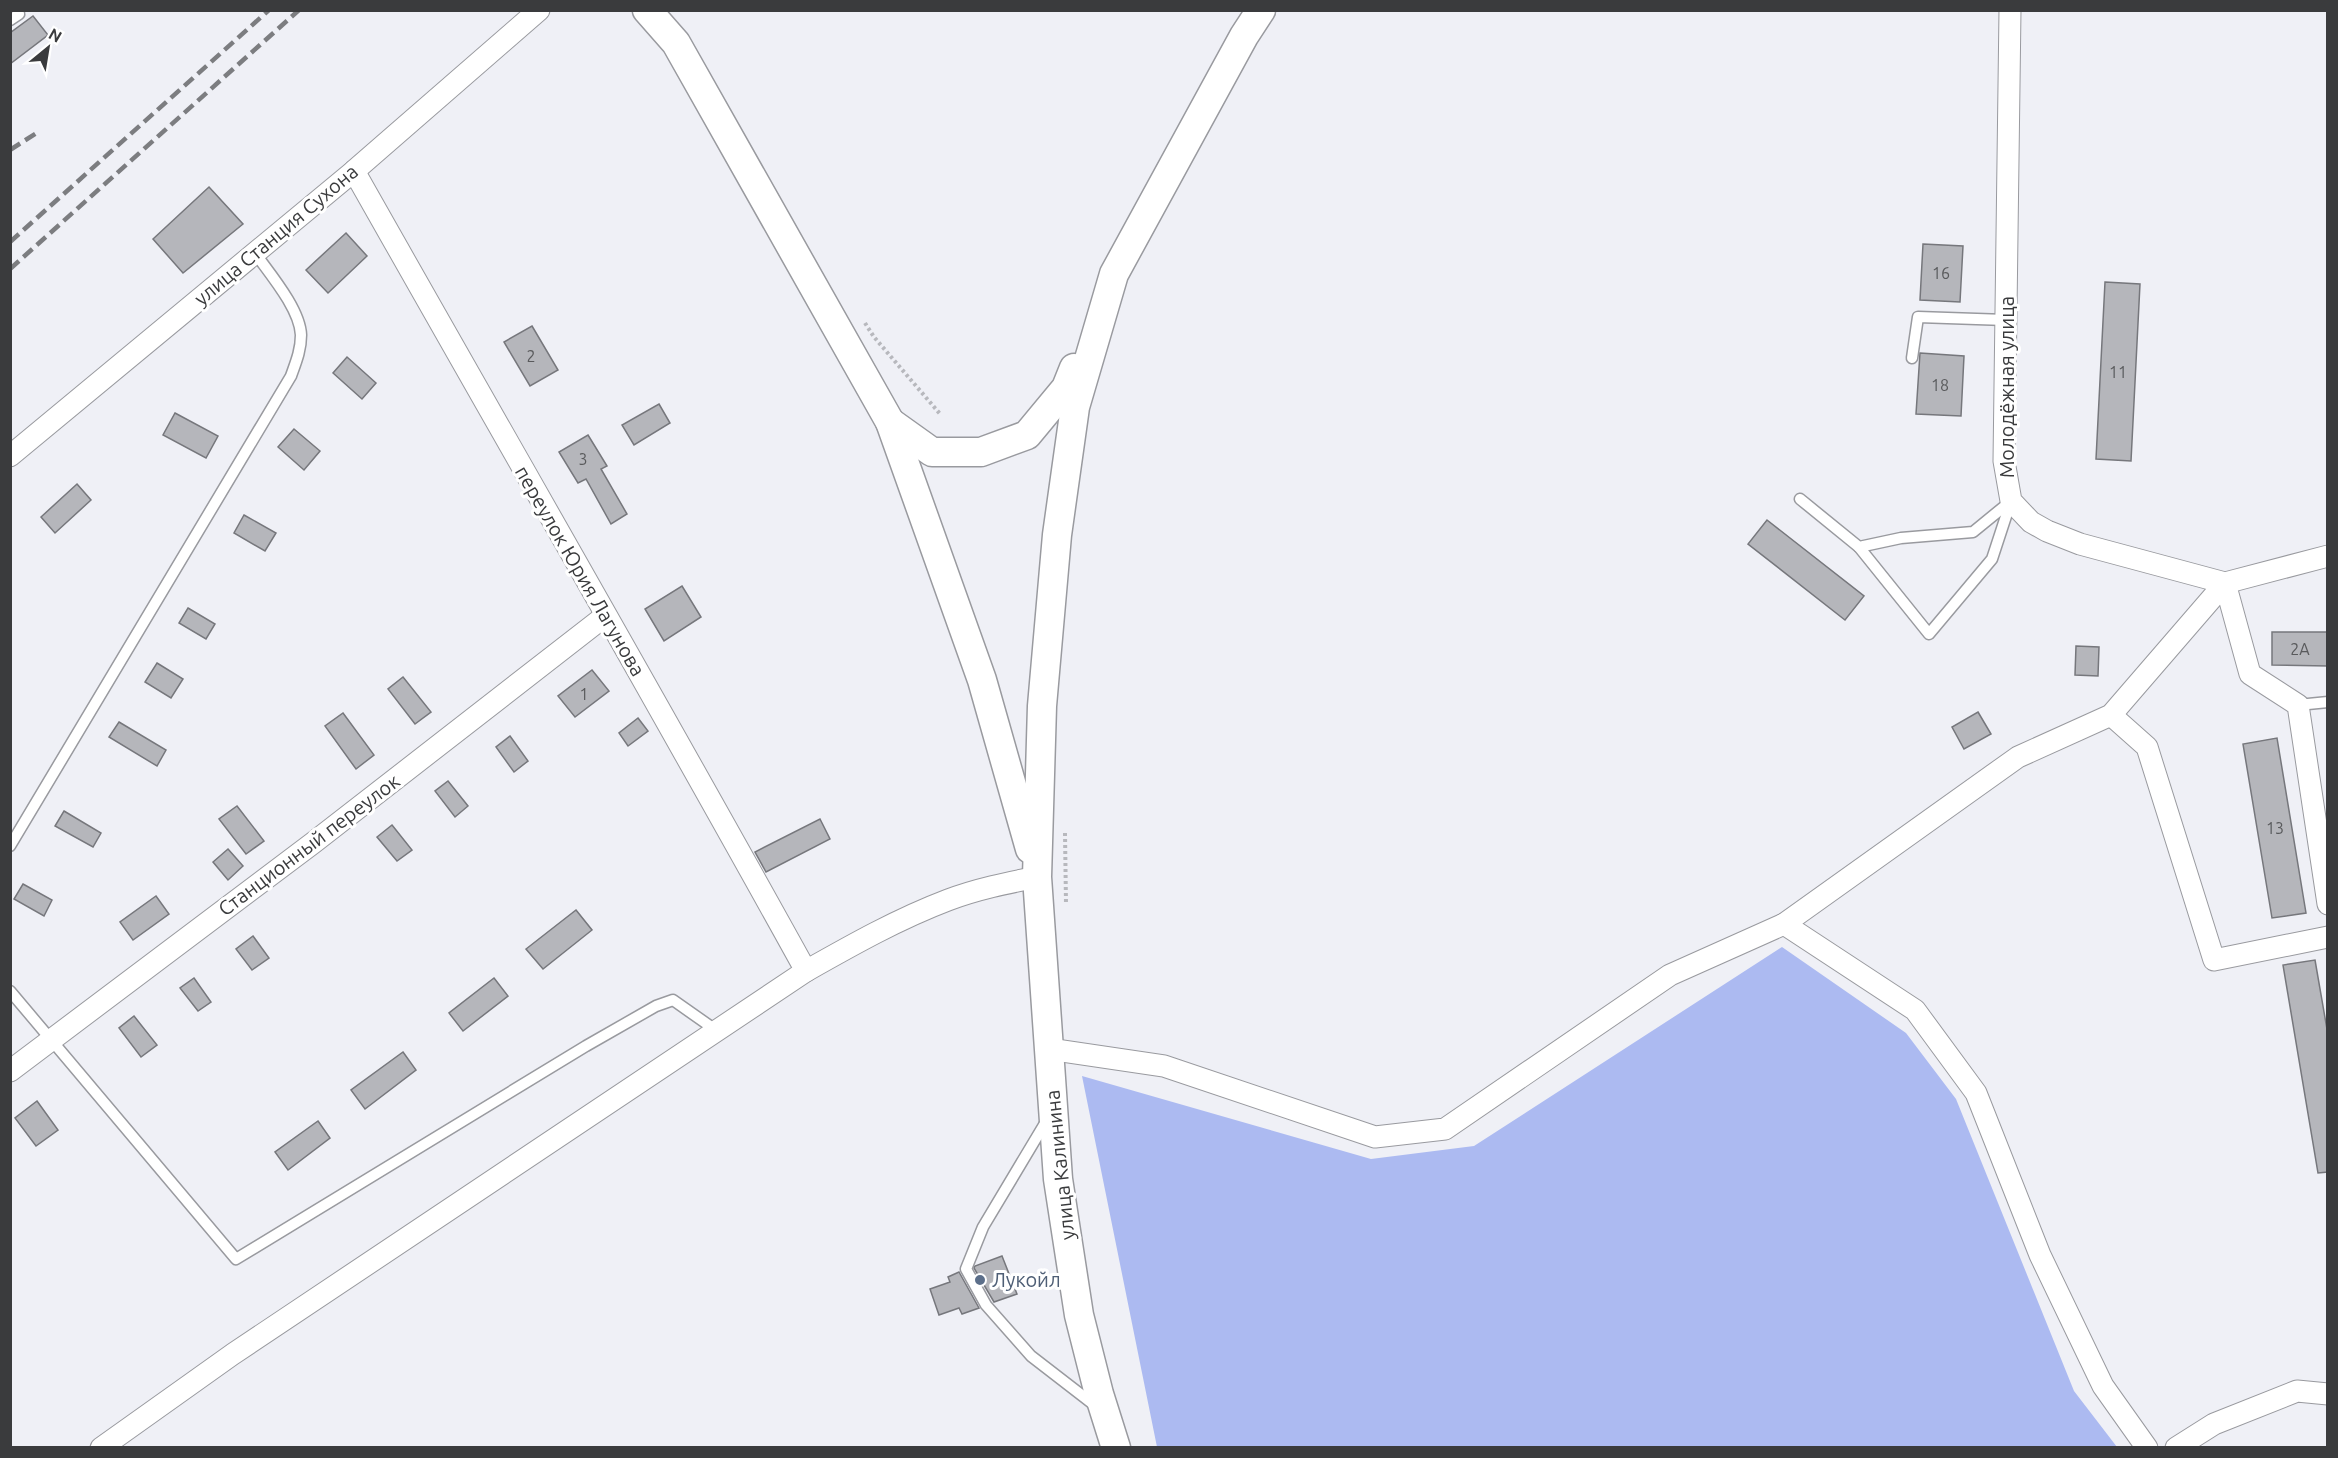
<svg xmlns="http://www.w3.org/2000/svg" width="2338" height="1458" font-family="Ubuntu,sans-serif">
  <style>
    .green { fill: #acbaf1 }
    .building { fill: #b5b6bb; stroke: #76777c; stroke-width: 1.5 }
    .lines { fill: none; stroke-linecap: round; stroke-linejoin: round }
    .lane-casing { stroke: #999a9f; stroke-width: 13 }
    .street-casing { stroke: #999a9f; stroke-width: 23 }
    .secondary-casing { stroke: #999a9f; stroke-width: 31 }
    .path { stroke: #b7b8bd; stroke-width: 4; stroke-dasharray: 3 3; stroke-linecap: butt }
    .lane { stroke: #fff; stroke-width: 10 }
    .street { stroke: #fff; stroke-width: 21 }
    .secondary { stroke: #fff; stroke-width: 28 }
    .rail { stroke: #7c7d80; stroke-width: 4.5; stroke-dasharray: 12 6; stroke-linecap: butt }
    .service-dot { fill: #5c6f8a; stroke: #fff; stroke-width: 2 }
    .labels { text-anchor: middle; stroke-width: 6; stroke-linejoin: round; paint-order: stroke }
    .number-label { font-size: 16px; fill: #595a5c }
    .street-label { font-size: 20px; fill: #3a3b3d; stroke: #fff }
    .service-label { font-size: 20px; fill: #4e5e75; stroke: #fff; text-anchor: start }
  </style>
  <rect width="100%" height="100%" fill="#eff0f6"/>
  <polygon class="green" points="1782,947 1906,1033 1956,1099 2074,1391 2117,1447 1157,1447 1082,1076 1371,1159 1474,1146"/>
  <g class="building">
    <polygon points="33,16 48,35 10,64 10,33"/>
    <polygon points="209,187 243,224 183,273 153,239"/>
    <polygon points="346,233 367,256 328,293 306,270"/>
    <polygon points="1923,244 1963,246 1960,302 1920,300"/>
    <polygon points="2105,282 2140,284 2131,461 2096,459"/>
    <polygon points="532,326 558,370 530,386 504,342"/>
    <polygon points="1920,353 1964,356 1961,416 1916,414"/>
    <polygon points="347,357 376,383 362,399 333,373"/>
    <polygon points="659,404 670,423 634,445 622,425"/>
    <polygon points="175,413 218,436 206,458 163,435"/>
    <polygon points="294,429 320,451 304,470 278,447"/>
    <polygon points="588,435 607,466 601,469 627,514 611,524 586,479 578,483 559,452"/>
    <polygon points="77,484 91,500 55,533 41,517"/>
    <polygon points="244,515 276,533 265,551 234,533"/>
    <polygon points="1767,520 1864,596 1845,620 1748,544"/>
    <polygon points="682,586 701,617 664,641 645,609"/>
    <polygon points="188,608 215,624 206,639 179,623"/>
    <polygon points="2272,632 2328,632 2328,666 2272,665"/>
    <polygon points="2076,646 2099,647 2098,676 2075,675"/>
    <polygon points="157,663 183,679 171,698 145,682"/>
    <polygon points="592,670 609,691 575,717 558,696"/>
    <polygon points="403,677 431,712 415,724 388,689"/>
    <polygon points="1978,712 1991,734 1964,749 1952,727"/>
    <polygon points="343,713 374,755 356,769 325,726"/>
    <polygon points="638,718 648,731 628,746 619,733"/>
    <polygon points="119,722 166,750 157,766 109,737"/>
    <polygon points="510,736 528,761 514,772 496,747"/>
    <polygon points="2277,738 2306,913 2272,918 2243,744"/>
    <polygon points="448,781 468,806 455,817 435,791"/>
    <polygon points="237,806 264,841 246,854 219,819"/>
    <polygon points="64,811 101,833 93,847 55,826"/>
    <polygon points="820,819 830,839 766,872 755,852"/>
    <polygon points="392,825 412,850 397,861 377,837"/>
    <polygon points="228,849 243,866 228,880 213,862"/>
    <polygon points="23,884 52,900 44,916 14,899"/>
    <polygon points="156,896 169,914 133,940 120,922"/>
    <polygon points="576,910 592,930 543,969 526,949"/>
    <polygon points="253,936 269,958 252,970 236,949"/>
    <polygon points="2315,960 2328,1035 2328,1172 2318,1173 2283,965"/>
    <polygon points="194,978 211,1002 198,1011 180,988"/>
    <polygon points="494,978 508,996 463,1031 449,1013"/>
    <polygon points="134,1016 157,1045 141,1057 119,1028"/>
    <polygon points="403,1052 416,1070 365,1109 351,1090"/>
    <polygon points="37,1101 58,1130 36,1146 15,1118"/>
    <polygon points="318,1121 330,1138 288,1170 275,1152"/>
    <polygon points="1002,1256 1017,1294 994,1302 974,1268 975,1266"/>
    <polygon points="959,1272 979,1308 962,1314 959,1308 939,1315 930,1289 950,1282 948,1277"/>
  </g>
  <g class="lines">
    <g class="lane-casing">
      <g id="lane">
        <polyline points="10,20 19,14 18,10"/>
        <polyline points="1912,358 1918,317 2006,320"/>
        <polyline points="1800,499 1859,547 1901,538 1973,532 2011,501"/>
        <polyline points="1859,547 1929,634 1992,559 2011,501"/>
        <polyline points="2298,705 2328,702"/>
        <path d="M 10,846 L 291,376 C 296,362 301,350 301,335 C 300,309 270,274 255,253"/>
        <polyline points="10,991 236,1259 586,1046 656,1006 673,1000 717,1031"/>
        <polyline points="1047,1120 983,1227 966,1269 986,1305 1031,1356 1097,1407"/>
      </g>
    </g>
    <g class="street-casing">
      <g id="street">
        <polyline points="2010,10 2004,461 2011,501 2031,522 2047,531 2080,544 2225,583 2250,674 2298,705 2328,904"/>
        <path d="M 354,171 C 505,438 658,703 806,971"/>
        <polyline points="10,456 354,171 539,10"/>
        <polyline points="2111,715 2147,747 2214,960 2328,937"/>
        <polyline points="1784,924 1915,1010 1976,1093 2040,1255 2103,1386 2147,1448"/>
        <polyline points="1049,1049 1164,1066 1375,1137 1445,1129 1670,975 1784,924 2018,757 2111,715 2225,583 2328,556"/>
        <polyline points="10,1071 313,843 605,616"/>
        <path d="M 101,1448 L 233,1354 L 806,971 C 852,945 898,919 948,900 C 977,889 1007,883 1037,877"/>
        <polyline points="2176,1448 2214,1424 2297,1391 2328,1394"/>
      </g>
    </g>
    <g class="secondary-casing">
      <g id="secondary">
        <polyline points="647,10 676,43 890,422 982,680 1030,849"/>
        <polyline points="890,422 932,452 981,452 1027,435 1066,388 1074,368"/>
        <polyline points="1116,1448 1099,1394 1079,1315 1058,1179 1037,877 1042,706 1057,535 1075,407 1114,274 1244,36 1261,10"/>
      </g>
    </g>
    <g class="path">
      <polyline points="865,323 874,337 941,415"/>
      <polyline points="1065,833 1066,904"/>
    </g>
    <use href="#lane" class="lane"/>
    <use href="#street" class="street"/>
    <use href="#secondary" class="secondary"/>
    <g class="rail">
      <polyline points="10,150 38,132"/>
      <polyline points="10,242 269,10"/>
      <polyline points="10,269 299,10"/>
    </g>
  </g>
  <circle class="service-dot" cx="980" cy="1280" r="6"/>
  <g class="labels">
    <g class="number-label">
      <text x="1941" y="279">16</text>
      <text x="531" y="362">2</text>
      <text x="2118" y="378">11</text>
      <text x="1940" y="391">18</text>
      <text x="583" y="465">3</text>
      <text x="2300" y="655">2А</text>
      <text x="584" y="700">1</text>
      <text x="2275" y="834">13</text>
    </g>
    <g class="street-label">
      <text transform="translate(276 235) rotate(-40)" y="7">улица Станция Сухона</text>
      <text transform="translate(2007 387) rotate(-90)" y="7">Молодёжная улица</text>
      <text transform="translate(580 571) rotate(60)" y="7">переулок Юрия Лагунова</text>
      <text transform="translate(309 845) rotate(-37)" y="7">Станционный переулок</text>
      <text transform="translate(1060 1165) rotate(-96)" y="7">улица Калинина</text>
    </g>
    <g class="service-label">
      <text x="992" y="1287">Лукойл</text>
    </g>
  </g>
  <rect width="2338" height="1458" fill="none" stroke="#3a3b3d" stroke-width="24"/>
  <g transform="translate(48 48) rotate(30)" stroke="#ffffff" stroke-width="4.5" paint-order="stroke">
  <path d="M0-4.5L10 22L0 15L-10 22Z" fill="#3a3b3d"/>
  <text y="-9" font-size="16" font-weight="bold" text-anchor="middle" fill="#3a3b3d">N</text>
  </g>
</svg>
